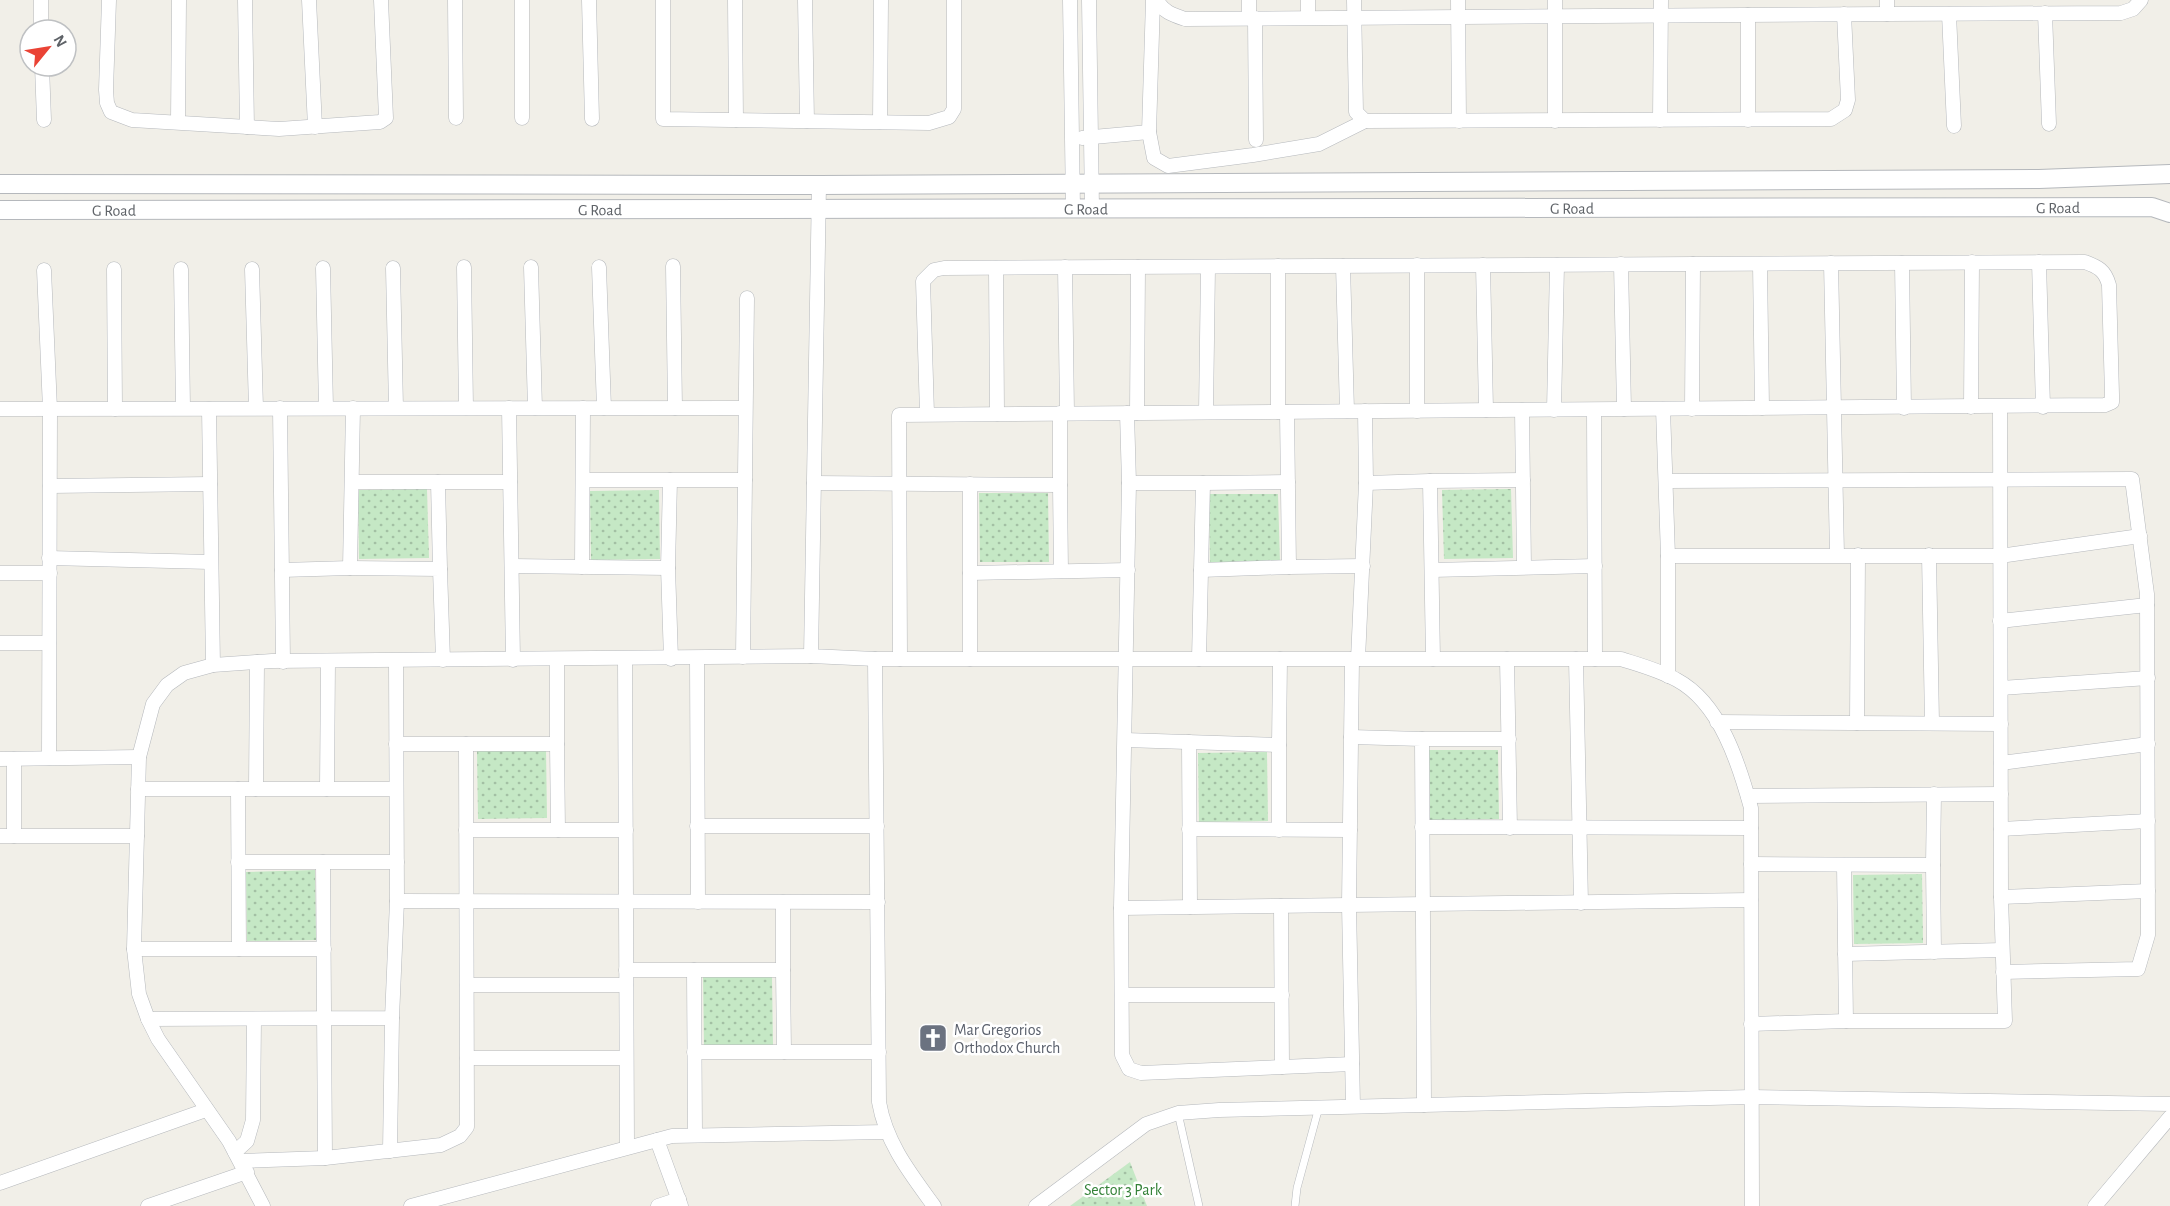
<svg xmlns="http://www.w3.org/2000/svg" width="2170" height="1206" font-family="'Alegreya Sans',sans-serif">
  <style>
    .park { fill: url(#park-dots) }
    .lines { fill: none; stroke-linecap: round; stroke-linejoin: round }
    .service-casing { stroke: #b5b8bc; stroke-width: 8 }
    .minor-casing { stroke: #b5b8bc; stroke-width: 15 }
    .tertiary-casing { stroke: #b5b8bc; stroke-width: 20 }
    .service { stroke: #fff; stroke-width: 7 }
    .minor { stroke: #fff; stroke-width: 14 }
    .tertiary { stroke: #fff; stroke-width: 18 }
    .labels { text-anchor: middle; stroke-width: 5; stroke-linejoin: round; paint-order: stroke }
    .street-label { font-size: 16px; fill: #5f6368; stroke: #fff }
    .worship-label { font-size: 16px; fill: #5b616d; stroke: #fff; text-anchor: start }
    .park-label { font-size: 16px; fill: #348238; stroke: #fff }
  </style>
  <defs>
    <pattern id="park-dots" width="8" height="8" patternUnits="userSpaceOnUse" patternTransform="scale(1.5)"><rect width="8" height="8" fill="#c5e8c5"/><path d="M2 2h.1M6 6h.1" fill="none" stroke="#a3c0a4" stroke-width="1.8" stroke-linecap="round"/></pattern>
  </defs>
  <rect width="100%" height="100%" fill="#f1efe8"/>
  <g class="park">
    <polygon points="427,489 429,558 359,559 358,490"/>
    <polygon points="1511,489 1513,558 1444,559 1442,490"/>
    <polygon points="659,490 660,559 591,560 590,491"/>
    <polygon points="979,493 1048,493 1049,562 980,562"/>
    <polygon points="1209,494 1278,494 1280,563 1210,564"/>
    <polygon points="546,749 547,818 478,819 477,750"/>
    <polygon points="1429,750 1498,750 1499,819 1430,820"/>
    <polygon points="1267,752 1268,821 1199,822 1198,753"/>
    <polygon points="315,870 316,940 247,941 246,872"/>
    <polygon points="1922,874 1923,943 1854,944 1853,875"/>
    <polygon points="772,976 773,1045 704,1046 703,977"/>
    <polygon points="1130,1162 1147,1206 1070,1206"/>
  </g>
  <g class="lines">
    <g class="service-casing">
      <g id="service">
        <polyline points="1178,1113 1199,1206"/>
        <polyline points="1295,1206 1297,1188 1319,1107"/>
      </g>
    </g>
    <g class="minor-casing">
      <g id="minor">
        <polyline points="41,0 41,30"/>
        <polyline points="109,0 106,90 107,103 111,112 132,120 279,129 380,122 386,118 381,0"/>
        <polyline points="245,0 247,127"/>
        <polyline points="309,0 315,127"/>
        <polyline points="455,0 456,118"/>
        <polyline points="522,0 522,118"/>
        <polyline points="589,0 592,119"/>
        <polyline points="663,0 663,119 929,123 949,117 954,109 954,0"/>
        <polyline points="735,0 736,120"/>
        <polyline points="805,0 807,121"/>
        <polyline points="1070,0 1073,208"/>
        <polyline points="1089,0 1092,208"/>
        <polyline points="1153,0 1149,132 1154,158 1168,166 1253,155 1319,144 1365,121"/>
        <path d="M 1157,0 C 1163,12 1173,15 1185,19 L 1887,14"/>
        <polyline points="1308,0 1308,17"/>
        <polyline points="1354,0 1356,112 1365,121 1831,119 1845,110 1848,100 1844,14"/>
        <polyline points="1458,0 1459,121"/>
        <polyline points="1887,0 1887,14 2121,13 2133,9 2141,0"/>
        <polyline points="2045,13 2049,124"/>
        <polyline points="1949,14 1954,126"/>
        <polyline points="1748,15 1748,120"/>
        <polyline points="1249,17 1249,0"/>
        <polyline points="1255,18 1256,140"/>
        <polyline points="42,66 44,120"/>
        <polyline points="1660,120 1661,0"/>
        <polyline points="1555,121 1555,0"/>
        <polyline points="178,122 179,0"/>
        <polyline points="880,122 881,0"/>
        <polyline points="1082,138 1149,132"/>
        <path d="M 819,185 L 811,656 L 875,659 L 1621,659 C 1640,665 1659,670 1677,680 C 1720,703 1739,764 1751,808 L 1752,1206"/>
        <polyline points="2039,262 2043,407"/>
        <polyline points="1831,263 1837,555"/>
        <polyline points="1902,263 1904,408"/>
        <polyline points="1621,264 1624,409"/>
        <polyline points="1760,264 1762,408"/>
        <polyline points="1417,265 1417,411"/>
        <polyline points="1483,265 1486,410"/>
        <polyline points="673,266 675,408"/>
        <polyline points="1278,266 1278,412"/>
        <polyline points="1343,266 1347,411"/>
        <polyline points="464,267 466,408"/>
        <polyline points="531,267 535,408"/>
        <polyline points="599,267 604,408"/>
        <polyline points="1065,267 1067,413"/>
        <polyline points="323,268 326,408"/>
        <polyline points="393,268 396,408"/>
        <polyline points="996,268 997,414"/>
        <polyline points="114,269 115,409"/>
        <polyline points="181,269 183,408"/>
        <polyline points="252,269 256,408"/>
        <polyline points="44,270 50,409 49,758"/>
        <polyline points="1971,407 1972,262"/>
        <polyline points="280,408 283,662"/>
        <polyline points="509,408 513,660"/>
        <polyline points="0,409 745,408"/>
        <polyline points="209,409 213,665"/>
        <polyline points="1663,409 1668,556 1668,676"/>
        <polyline points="1692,409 1693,264"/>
        <polyline points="1522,410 1524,567"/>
        <polyline points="1554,410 1557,265"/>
        <polyline points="1594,410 1595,659"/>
        <polyline points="1365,411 1366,483 1430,481 1433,659"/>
        <polyline points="1206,412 1208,267"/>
        <polyline points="1287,412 1289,567 1363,566"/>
        <polyline points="1127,413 1129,483 1203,483 1199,659"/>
        <polyline points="1137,413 1138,267"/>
        <polyline points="583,480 670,480"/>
        <polyline points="1430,481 1523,480"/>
        <polyline points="1666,481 2132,479 2147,594 2148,935 2138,969 2003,972"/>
        <polyline points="352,482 438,482"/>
        <polyline points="814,483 1060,485 1060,413"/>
        <polyline points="1129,483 1121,908 1751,900"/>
        <polyline points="1203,483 1288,482"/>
        <polyline points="1060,485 1061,571"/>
        <polyline points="50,486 210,484"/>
        <polyline points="1929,555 1932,723"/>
        <polyline points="1668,556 2000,556 2140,536"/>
        <polyline points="49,558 210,562"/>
        <polyline points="512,566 668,568 670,480 745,480"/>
        <polyline points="582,567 583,408"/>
        <polyline points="350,568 440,569 443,660"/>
        <polyline points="668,568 671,659"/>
        <polyline points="440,569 438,482 510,482"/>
        <polyline points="282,570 350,568 353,408"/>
        <polyline points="1201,570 1289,567"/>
        <polyline points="1432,570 1595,566"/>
        <polyline points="0,573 50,573"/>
        <polyline points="970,573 1128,570"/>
        <polyline points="2000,621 2147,605"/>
        <polyline points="0,643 49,643"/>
        <polyline points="743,657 747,298"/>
        <polyline points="697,658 698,902"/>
        <polyline points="625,659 627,1147"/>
        <path d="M 875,659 L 879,1102 C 886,1143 910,1173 934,1206"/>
        <path d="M 900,659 L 899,415 L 2105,405 L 2112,402 L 2112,395 L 2109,285 C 2105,270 2098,267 2085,262 L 944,268 L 934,270 L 923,281 L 927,414"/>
        <polyline points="970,659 970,484"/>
        <polyline points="1352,659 1349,905 1353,1106"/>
        <polyline points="1358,659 1366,483"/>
        <polyline points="1507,659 1510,828"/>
        <polyline points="1576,659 1581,903"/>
        <polyline points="2001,688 2148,678"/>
        <polyline points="1717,722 2001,724"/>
        <polyline points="1857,723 1858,555"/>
        <polyline points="1351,737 1422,739 1424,1105"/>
        <polyline points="1422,739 1509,739"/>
        <polyline points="1125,740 1279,745 1280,659"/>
        <polyline points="1189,742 1190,907"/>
        <polyline points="396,744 557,744 557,660"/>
        <polyline points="557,744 558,830"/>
        <polyline points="0,759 139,757"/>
        <polyline points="14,759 14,836"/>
        <polyline points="2001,763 2148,744"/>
        <polyline points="138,789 396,789"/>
        <polyline points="256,789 257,662"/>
        <polyline points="327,789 328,661"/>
        <polyline points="1748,796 2001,794"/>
        <polyline points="697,826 877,826"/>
        <polyline points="1422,827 1751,828"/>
        <polyline points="1189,829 1350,830"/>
        <polyline points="2001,829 2148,821"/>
        <polyline points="466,830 626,830"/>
        <polyline points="1279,830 1279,745"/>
        <polyline points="0,836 137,836"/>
        <polyline points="238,862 397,862"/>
        <polyline points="323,862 325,1158"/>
        <polyline points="1751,864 1933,865 1934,794"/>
        <polyline points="1844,865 1846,1021"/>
        <polyline points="1933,865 1934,952"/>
        <polyline points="2001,897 2148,891"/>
        <polyline points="397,901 878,902"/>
        <polyline points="1281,906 1282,1067"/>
        <polyline points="1121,908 1122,1055 1129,1069 1141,1073 1352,1064"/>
        <polyline points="134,949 239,949 238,789"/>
        <polyline points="239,949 324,949"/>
        <polyline points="1845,954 2002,950"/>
        <polyline points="626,970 783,970 783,902"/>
        <polyline points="694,970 695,1135"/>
        <polyline points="783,970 784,1052"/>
        <polyline points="467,985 626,985"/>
        <polyline points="1122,995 1282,995"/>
        <polyline points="148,1019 392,1018 397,901 396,661"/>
        <polyline points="1751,1024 1846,1021 2005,1021 2001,897 2000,407"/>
        <polyline points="694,1052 879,1052"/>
        <polyline points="467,1058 626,1058"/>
        <polyline points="657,1140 681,1206"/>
        <polyline points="390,1151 392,1018"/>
        <polyline points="235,1152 247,1141 253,1120 254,1019"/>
        <polyline points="241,1161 325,1158 441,1145 460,1136 467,1127 466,744"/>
        <polyline points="0,1183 206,1110"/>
        <polyline points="148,1206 247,1172"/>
        <polyline points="263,1206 229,1141 158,1039 148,1019 139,994 134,949 139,757 153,704 167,685 184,673 213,665 272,661 811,656"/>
        <polyline points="411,1206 672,1136 886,1132"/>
        <polyline points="658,1206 679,1199"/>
        <polyline points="1036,1206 1146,1124 1178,1113 1219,1110 1751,1097 2170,1104"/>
        <polyline points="2095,1206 2170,1117"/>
      </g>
    </g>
    <g class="tertiary-casing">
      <g id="tertiary">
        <polyline points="0,184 819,185 2039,179 2170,174"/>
        <path id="s1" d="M 0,210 L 2152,207 L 2170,213"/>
      </g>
    </g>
    <use href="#service" class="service"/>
    <use href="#minor" class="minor"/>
    <use href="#tertiary" class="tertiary"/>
  </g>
  <defs>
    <g id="church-square" transform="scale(1.5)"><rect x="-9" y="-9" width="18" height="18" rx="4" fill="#6b7280" stroke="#fff"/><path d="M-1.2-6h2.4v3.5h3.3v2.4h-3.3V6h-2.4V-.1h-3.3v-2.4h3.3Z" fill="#fff"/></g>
  </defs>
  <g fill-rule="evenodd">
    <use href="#church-square" x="933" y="1038"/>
  </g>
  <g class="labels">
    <g class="street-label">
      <text dy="6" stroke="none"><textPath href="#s1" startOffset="2058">G Road</textPath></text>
      <text dy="6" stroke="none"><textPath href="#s1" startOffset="600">G Road</textPath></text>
      <text dy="6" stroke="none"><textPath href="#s1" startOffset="1086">G Road</textPath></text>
      <text dy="6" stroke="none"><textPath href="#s1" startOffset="1572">G Road</textPath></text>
      <text dy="6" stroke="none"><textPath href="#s1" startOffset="114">G Road</textPath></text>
    </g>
    <g class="worship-label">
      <text x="954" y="1035">Mar Gregorios<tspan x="954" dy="18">Orthodox Church</tspan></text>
    </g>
    <g class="park-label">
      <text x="1123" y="1195">Sector 3 Park</text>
    </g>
  </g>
  <g transform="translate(48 48) rotate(60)"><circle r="28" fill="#ffffff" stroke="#bfc1c3" stroke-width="1.5"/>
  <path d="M0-4.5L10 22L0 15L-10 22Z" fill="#ea4335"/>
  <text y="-9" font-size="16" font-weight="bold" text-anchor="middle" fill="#5f6368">N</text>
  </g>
</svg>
